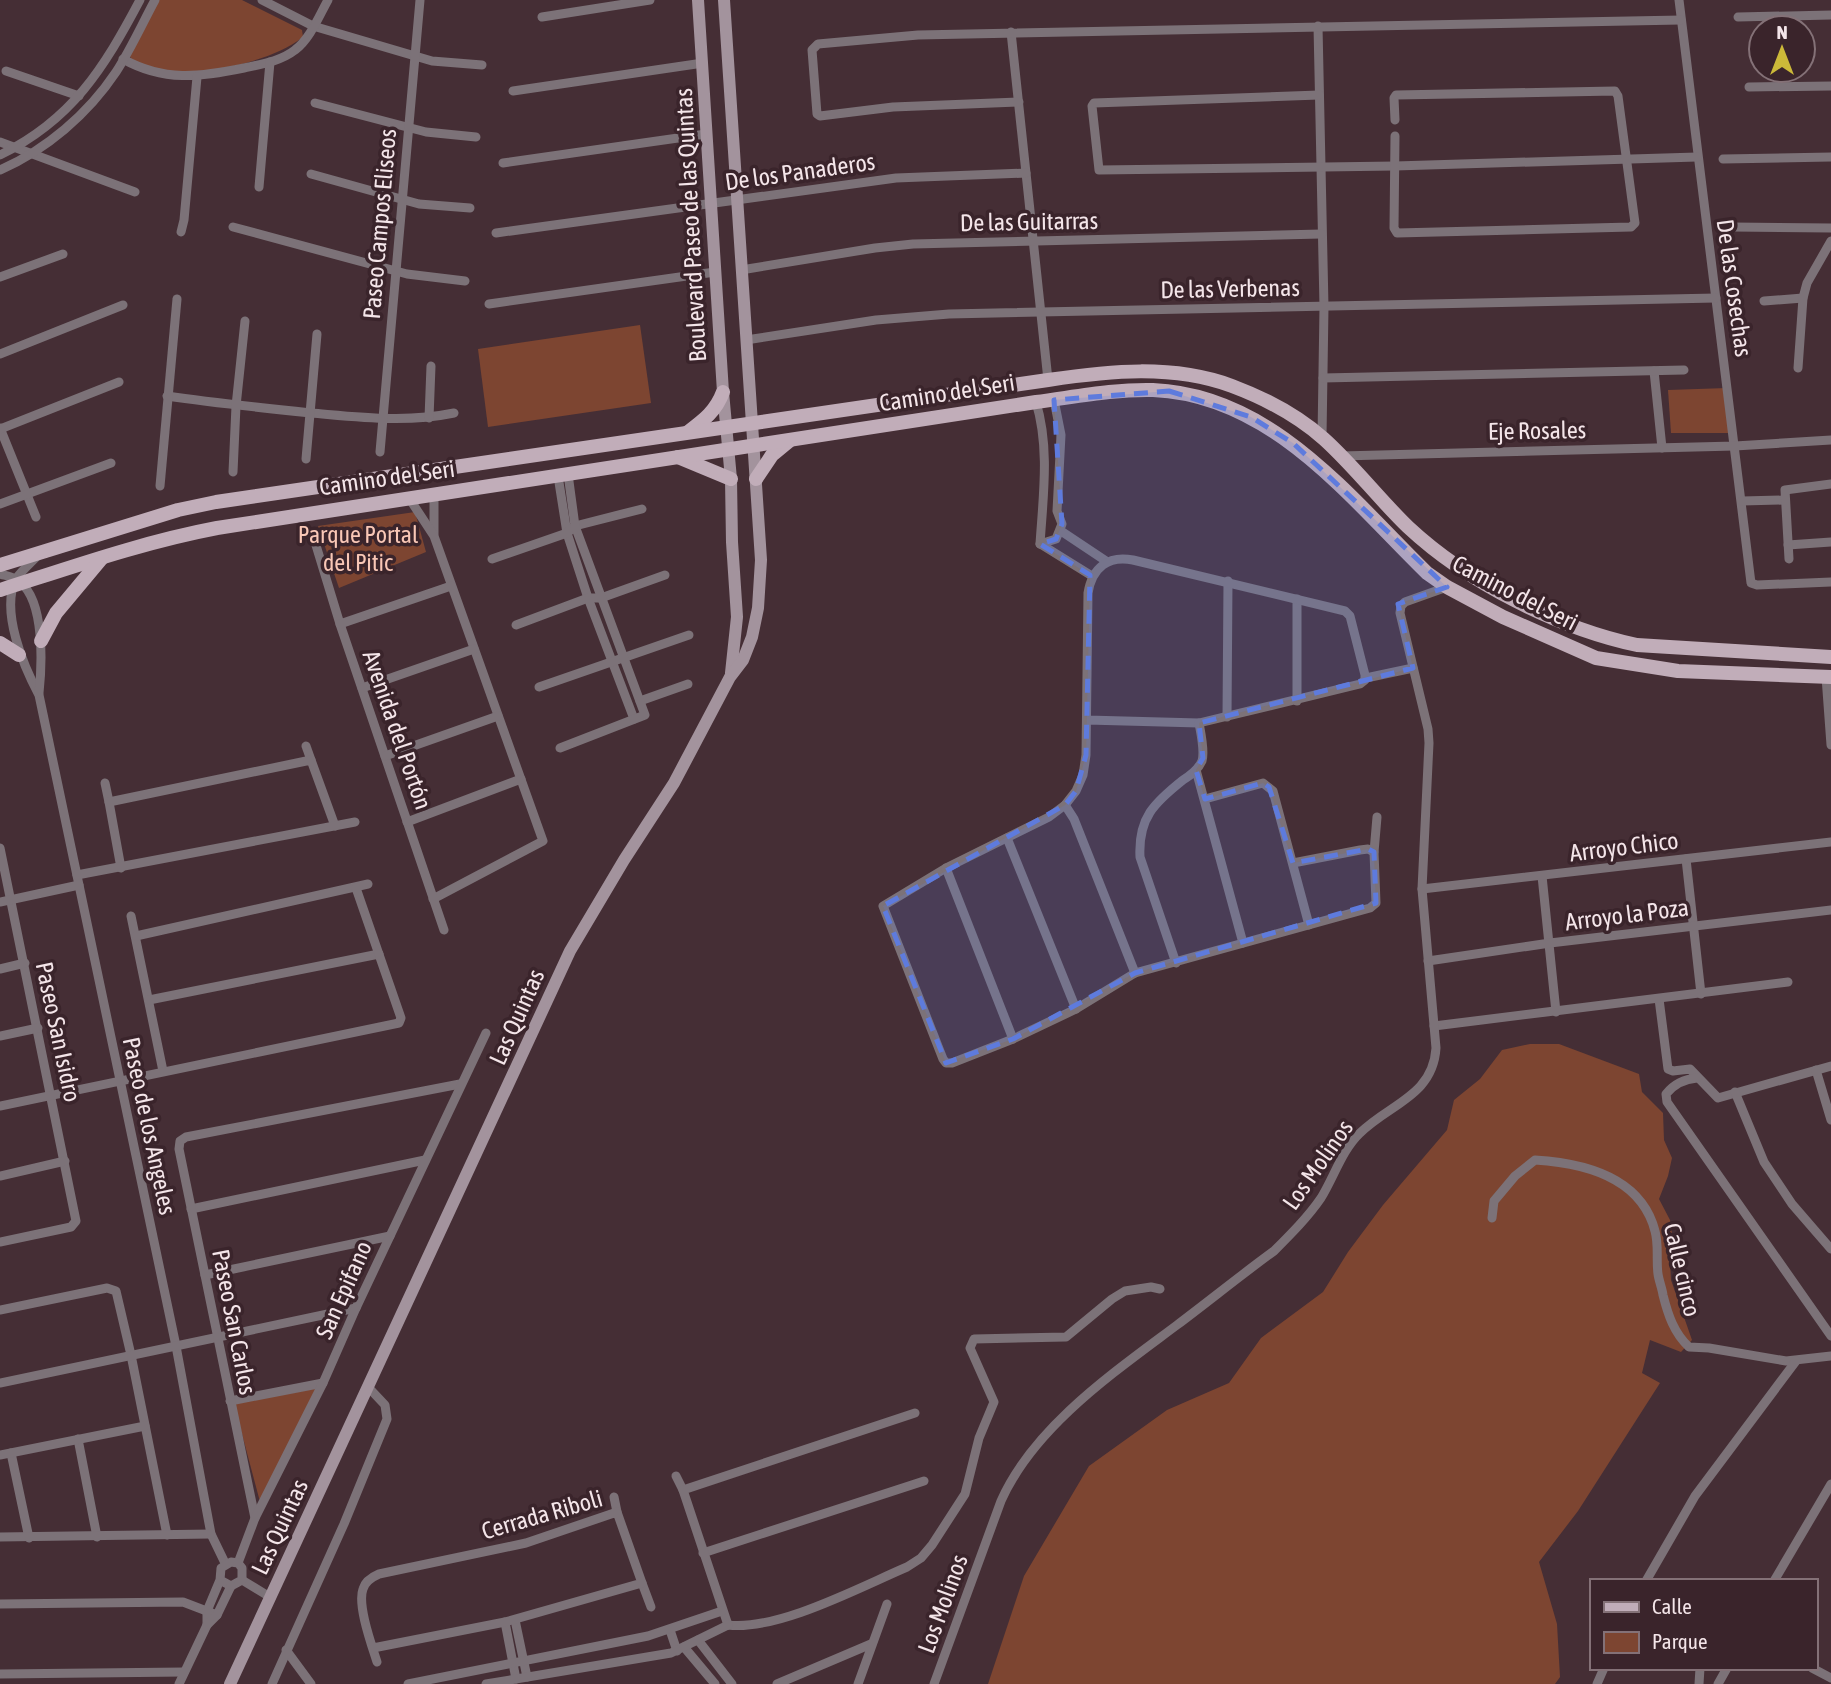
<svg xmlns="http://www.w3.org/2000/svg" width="1831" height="1684" font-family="'Asap Condensed',sans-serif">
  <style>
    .green { fill: #7d4531 }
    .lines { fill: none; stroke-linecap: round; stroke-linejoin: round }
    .street { stroke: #7c7278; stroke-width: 9 }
    .secondary { stroke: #a3939d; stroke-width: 12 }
    .primary { stroke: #c1adb9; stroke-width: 14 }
    .marked { fill: #5e7bdd; fill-opacity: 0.2; stroke: #5e7bdd; stroke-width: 5; stroke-dasharray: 14 9; stroke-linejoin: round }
    .labels { text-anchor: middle; stroke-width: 7; stroke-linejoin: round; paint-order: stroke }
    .street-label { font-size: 24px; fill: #f4e5e9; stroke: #3a242b }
    .park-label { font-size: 24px; fill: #f9c7b6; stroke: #3a242b }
  </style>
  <rect width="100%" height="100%" fill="#452e35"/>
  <g class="green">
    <path d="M 158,0 L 242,0 L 302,30 L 303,37 C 269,63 208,74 165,72 C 155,71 143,66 133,63 L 129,54 Z"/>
    <polygon points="640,325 651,403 488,427 478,349"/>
    <polygon points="1727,388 1731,433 1671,433 1668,390"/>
    <polygon points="415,512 426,552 339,588 318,526"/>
    <polygon points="1530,1044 1559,1044 1639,1074 1642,1092 1663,1113 1664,1140 1672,1158 1668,1176 1659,1199 1670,1220 1675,1254 1670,1262 1671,1280 1692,1340 1681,1352 1650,1340 1642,1373 1660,1383 1578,1511 1539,1562 1557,1624 1560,1677 1555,1684 988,1684 1024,1576 1089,1466 1167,1410 1229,1383 1261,1338 1323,1292 1348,1252 1383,1205 1447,1130 1454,1100 1480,1079 1502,1050"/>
    <polygon points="318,1388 261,1502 259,1498 234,1404"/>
  </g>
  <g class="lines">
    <g class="street">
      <polyline points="262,0 313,26 432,61 482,65"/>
      <polyline points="1679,0 1751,583 1757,585 1831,582"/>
      <polyline points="542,17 650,0"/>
      <polyline points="1738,17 1831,15"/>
      <polyline points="1318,26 1324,307 1322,437"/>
      <polyline points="1011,32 1048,380"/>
      <path d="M 123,59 C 164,82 200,77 244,68 C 262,64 281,61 295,50 C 310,39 319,16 328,0"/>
      <polyline points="6,71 79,96"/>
      <polyline points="1749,87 1831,86"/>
      <polyline points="513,91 703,63"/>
      <polyline points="1319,95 1094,103 1092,106 1099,170 1395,166 1697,157"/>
      <polyline points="1019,102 893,107 820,116 817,114 812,50 818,44 918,35 1681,20"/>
      <polyline points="315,103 426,132 476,137"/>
      <polyline points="1395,120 1394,98 1396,95 1615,91 1618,96 1635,223 1631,227 1397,233 1394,228 1395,136"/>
      <polyline points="0,142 135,192"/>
      <path d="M 0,155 C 72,120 104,68 140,0"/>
      <polyline points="1723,159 1831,157"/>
      <polyline points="503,163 706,134"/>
      <path d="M 0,170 C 46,150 88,114 116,72 C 131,49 142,24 155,0"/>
      <polyline points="311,174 419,204 470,208"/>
      <polyline points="259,187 270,62"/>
      <polyline points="233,227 407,274 465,281"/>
      <polyline points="1732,227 1831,228"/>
      <polyline points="181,232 184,220 197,77"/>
      <polyline points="496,233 896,178 1026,173"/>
      <polyline points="741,270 875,248 913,244 1321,234"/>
      <polyline points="0,277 63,254"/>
      <polyline points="1764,301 1803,298"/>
      <polyline points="489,304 715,272"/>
      <polyline points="746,340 876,320 949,314 1716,298"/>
      <polyline points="0,354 123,305"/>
      <polyline points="1798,368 1803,298 1807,283 1831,241"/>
      <polyline points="1654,371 1662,448"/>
      <polyline points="1323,378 1684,370"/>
      <path d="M 167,396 C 215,403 263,408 311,413 C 359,417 406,423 454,413"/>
      <path d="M 1036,402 C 1050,448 1043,497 1040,544"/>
      <polyline points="429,418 431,366"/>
      <polyline points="0,428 36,517"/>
      <polyline points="0,429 119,382"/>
      <polyline points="380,452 420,0"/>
      <polyline points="1341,456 1735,446 1831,440"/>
      <polyline points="306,459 317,334"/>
      <polyline points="233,472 236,406 245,321"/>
      <polyline points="558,476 567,533 588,598 634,719"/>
      <polyline points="160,486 177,299"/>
      <polyline points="434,494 434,534"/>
      <polyline points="409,498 434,536 543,841 433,899"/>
      <polyline points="1742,501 1785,500"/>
      <polyline points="0,504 111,463"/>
      <polyline points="1061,531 1106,561"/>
      <polyline points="315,542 340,624 444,930"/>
      <polyline points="1040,544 1056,539 1062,524 1057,511 1061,435 1054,400"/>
      <polyline points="1042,545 1092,576"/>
      <polyline points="1788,545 1831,542"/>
      <path d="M 39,554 C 32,562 22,570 16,579 C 0,611 24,667 39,695 L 176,1346 L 211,1534 L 225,1563"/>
      <polyline points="492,559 567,533 575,526 642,509"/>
      <polyline points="1789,559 1785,490 1831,484"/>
      <path d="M 0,574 C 7,576 15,577 20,582 C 45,602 42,665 39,693"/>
      <polyline points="340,624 451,586"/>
      <polyline points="516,625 588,598 601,598 665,575"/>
      <polyline points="1826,677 1831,745"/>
      <polyline points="1366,678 1413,668"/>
      <polyline points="539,687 689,635"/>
      <polyline points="362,688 474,649"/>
      <polyline points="640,701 688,684"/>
      <polyline points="1297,701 1297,599"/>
      <polyline points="1227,717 1228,581"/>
      <path d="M 1087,720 L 1199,723 L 1360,684 L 1365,680 L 1365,675 L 1350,616 L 1345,611 L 1133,560 C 1108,555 1092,568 1088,593 L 1086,755 L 1083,775 L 1076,791 L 1065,805 L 1049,817 L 946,868 L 883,906 L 943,1059 L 946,1063 L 952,1063 L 1013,1039 L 1076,1009 L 1135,973 L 1370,908 L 1376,903 L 1374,852 L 1377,817"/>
      <polyline points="306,746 311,760"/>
      <polyline points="560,748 645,715 575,526 568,474"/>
      <polyline points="385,756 498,716"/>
      <polyline points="1196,770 1243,943"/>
      <polyline points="105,783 109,802"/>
      <polyline points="1205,799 1263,783 1273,791 1309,925"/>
      <polyline points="1065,805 1074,819 1135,973"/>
      <polyline points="407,822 521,779"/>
      <polyline points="1007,838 1076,1009"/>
      <polyline points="0,848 76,1221 71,1227 0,1242"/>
      <polyline points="1686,859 1701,994"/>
      <polyline points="1293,863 1360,850 1368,849 1374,852"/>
      <polyline points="121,868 109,802 311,760 335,826"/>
      <polyline points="946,868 1013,1039"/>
      <polyline points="77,875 355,822"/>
      <polyline points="1542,876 1556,1012"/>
      <polyline points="1422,889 1831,842"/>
      <polyline points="0,902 79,885"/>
      <polyline points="131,916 163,1071"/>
      <polyline points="136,936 368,884"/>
      <polyline points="1428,961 1550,943 1831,910"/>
      <path d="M 1176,963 L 1140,857 C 1138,818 1154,803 1183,780 C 1191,775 1198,770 1202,761 C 1205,751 1201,734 1199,723"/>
      <polyline points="0,969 25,963"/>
      <polyline points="1659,999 1668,1069 1673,1071 1690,1069 1718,1098 1831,1066"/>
      <polyline points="149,1000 379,954"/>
      <polyline points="1434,1026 1788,982"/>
      <polyline points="0,1036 38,1028"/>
      <polyline points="1816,1070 1831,1120"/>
      <path d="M 1697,1078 C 1684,1079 1674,1084 1666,1094 L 1667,1102 L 1831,1336"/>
      <polyline points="1735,1092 1764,1162 1792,1204 1831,1249"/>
      <polyline points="0,1106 399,1023 401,1018 356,888"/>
      <polyline points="0,1176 65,1161"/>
      <polyline points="191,1209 425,1160"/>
      <path d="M 1492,1218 L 1494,1201 L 1515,1176 L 1535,1160 C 1584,1163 1641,1177 1655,1231 C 1659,1245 1656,1260 1658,1274 C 1659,1281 1662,1288 1663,1295 C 1668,1315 1674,1333 1689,1347 L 1709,1348 L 1786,1361 L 1831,1356"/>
      <polyline points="205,1275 390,1236"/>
      <polyline points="0,1310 107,1288 116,1291 131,1355 167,1535"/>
      <polyline points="0,1383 356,1308"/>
      <polyline points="230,1401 323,1383"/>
      <polyline points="78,1439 97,1537"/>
      <polyline points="11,1453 29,1538"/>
      <polyline points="0,1455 145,1426"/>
      <polyline points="676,1476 683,1490"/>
      <polyline points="614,1497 617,1512"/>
      <polyline points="255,1518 179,1149 180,1141 186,1137 460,1084"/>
      <polyline points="0,1537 211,1534"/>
      <polyline points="703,1553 924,1481"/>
      <polyline points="238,1563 255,1518 323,1383 356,1308 486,1033"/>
      <polyline points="242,1580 270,1597"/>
      <polyline points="1646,1581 1695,1496 1796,1361"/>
      <polyline points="1774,1581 1831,1484"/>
      <polyline points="642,1583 651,1607"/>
      <polyline points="0,1604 183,1602 217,1615"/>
      <polyline points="515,1620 527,1677"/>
      <polyline points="505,1622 516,1679"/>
      <polyline points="207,1625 207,1611 220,1580 221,1568 231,1562 238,1563 242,1568 242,1580 231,1586 220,1580"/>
      <path d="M 728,1625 C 778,1631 860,1587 907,1567 L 921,1558 L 932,1545 L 965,1494 L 979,1438 L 994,1402 L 970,1348 L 974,1339 L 1066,1337 L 1112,1299 L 1125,1291 L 1151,1287 L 1160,1289"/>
      <polyline points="728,1625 683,1490 915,1413"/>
      <polyline points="670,1630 677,1651"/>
      <polyline points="698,1640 732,1684"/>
      <polyline points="684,1647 715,1684"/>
      <path d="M 373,1648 L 505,1622 L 642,1583 L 617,1512 L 526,1543 L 379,1574 C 372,1577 365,1582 363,1589 C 357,1605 372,1646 377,1662"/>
      <polyline points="286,1650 311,1684"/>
      <polyline points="1812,1668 1831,1678"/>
      <polyline points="0,1674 184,1672"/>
      <polyline points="179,1684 207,1625 217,1615 231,1586"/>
      <polyline points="272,1684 344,1524 387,1419 385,1405 369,1388"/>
      <polyline points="408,1684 648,1636 722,1611"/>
      <polyline points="486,1684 671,1653 728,1625"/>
      <polyline points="777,1684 871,1644"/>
      <polyline points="858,1684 887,1604"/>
      <path d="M 934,1684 L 1001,1501 C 1034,1427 1113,1373 1177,1325 C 1209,1301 1241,1275 1274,1251 C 1291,1234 1308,1217 1321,1198 C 1334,1177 1342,1150 1360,1133 C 1389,1104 1433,1096 1436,1048 L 1422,889 L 1429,743 L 1428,729 L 1400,613 L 1401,606 L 1405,602 L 1447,587"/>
      <polyline points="1597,1684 1604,1668"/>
      <polyline points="1699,1684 1700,1668"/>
      <polyline points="1718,1684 1727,1668"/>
    </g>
    <g class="secondary">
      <polyline points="698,0 723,392 731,479 732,542 737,617 731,673"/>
      <polyline points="230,1684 570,951 624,860 674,783 730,677 743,660 752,637 758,608 761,560 724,0"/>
    </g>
    <g class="primary">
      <path d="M 688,432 C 704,420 716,411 723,392"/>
      <polyline points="678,457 731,479"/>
      <polyline points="756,479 772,455 789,441"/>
      <path d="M 0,565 L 178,510 L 216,502 L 1048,380 C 1109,371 1172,364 1232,386 C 1264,398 1298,416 1324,439 C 1354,466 1379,499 1408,527 C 1468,583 1558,628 1637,645 L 1831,657"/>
      <path d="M 0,590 C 72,567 143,542 217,528 L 1036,402 C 1075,397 1114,389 1153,390 C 1272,395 1349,497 1427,573 L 1447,587 L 1503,617 L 1596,658 L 1678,671 L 1831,677"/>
      <polyline points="41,641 56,613 102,558"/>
      <polyline points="0,643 19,655"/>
    </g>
  </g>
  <path class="marked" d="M 1169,391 L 1251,417 L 1293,443 L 1447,587 L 1398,604 L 1413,668 L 1199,723 L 1203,758 L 1196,770 L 1205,799 L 1263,783 L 1269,787 L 1293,863 L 1368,849 L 1374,852 L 1376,903 L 1135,973 L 1013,1039 L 946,1063 L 883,906 L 1065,805 L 1076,791 L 1086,755 L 1090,575 L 1040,544 L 1056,539 L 1062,524 L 1054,400 Z"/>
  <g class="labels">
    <g class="street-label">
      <text transform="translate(800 172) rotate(-8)" y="8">De los Panaderos</text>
      <text transform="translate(1029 222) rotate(-1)" y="8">De las Guitarras</text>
      <text transform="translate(380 224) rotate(-85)" y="8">Paseo Campos Eliseos</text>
      <text transform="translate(691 225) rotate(-93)" y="8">Boulevard Paseo de las Quintas</text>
      <text transform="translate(1734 288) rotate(82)" y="8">De las Cosechas</text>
      <text transform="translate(1230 289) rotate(-1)" y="8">De las Verbenas</text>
      <text transform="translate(947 393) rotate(-9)" y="8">Camino del Seri</text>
      <text transform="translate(1537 431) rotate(-1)" y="8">Eje Rosales</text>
      <text transform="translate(387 478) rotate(-8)" y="8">Camino del Seri</text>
      <text transform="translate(1515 593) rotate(27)" y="8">Camino del Seri</text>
      <text transform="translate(397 730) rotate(71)" y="8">Avenida del Portón</text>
      <text transform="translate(1624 847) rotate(-7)" y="8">Arroyo Chico</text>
      <text transform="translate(1627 915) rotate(-7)" y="8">Arroyo la Poza</text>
      <text transform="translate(517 1017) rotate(-66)" y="8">Las Quintas</text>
      <text transform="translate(58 1032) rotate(78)" y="8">Paseo San Isidro</text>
      <text transform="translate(149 1126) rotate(78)" y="8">Paseo de los Angeles</text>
      <text transform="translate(1318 1165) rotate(-55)" y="8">Los Molinos</text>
      <text transform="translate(1682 1270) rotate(77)" y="8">Calle cinco</text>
      <text transform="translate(344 1290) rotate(-66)" y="8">San Epifano</text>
      <text transform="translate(234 1322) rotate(79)" y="8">Paseo San Carlos</text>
      <text transform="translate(542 1515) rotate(-16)" y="8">Cerrada Riboli</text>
      <text transform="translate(280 1527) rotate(-65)" y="8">Las Quintas</text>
      <text transform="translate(943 1604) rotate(-70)" y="8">Los Molinos</text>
    </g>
    <g class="park-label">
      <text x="358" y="543">Parque Portal<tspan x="358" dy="28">del Pitic</tspan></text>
    </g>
  </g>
  <rect x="1590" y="1579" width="228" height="91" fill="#3a242b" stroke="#847177" stroke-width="2"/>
  <rect x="1604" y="1602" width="35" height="10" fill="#c1adb9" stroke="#847177" stroke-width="2"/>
  <text x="1652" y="1614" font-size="21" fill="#f4e5e9">Calle</text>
  <rect x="1604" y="1632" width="35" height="21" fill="#7d4531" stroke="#847177" stroke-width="2"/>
  <text x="1652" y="1649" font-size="21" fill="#f4e5e9">Parque</text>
  <g transform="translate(1782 49)"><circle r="33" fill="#3a242b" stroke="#847177" stroke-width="2"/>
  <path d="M0-5L12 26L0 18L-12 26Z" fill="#ccb939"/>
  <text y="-10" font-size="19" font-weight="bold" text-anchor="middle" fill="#f4e5e9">N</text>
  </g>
</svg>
